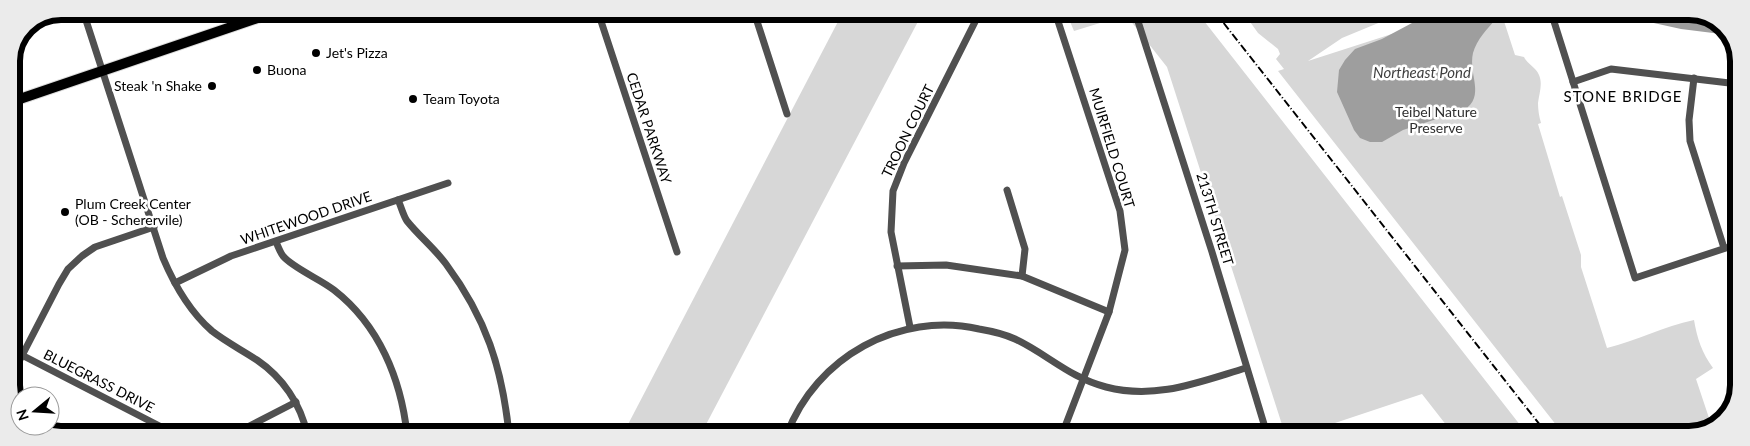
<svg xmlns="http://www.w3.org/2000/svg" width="1750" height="446" font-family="Lato,sans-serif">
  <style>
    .green { fill: #d7d7d7 }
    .water { fill: #9e9e9e }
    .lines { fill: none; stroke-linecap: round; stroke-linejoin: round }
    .highway-casing { stroke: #dbdbdb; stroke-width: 12 }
    .minor { stroke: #505050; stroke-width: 7 }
    .highway { stroke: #000; stroke-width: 10 }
    .rail { stroke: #000; stroke-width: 2; stroke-dasharray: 8 2.5 1 2.5; stroke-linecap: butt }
    .poi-dot { fill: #000; stroke: #fff; stroke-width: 2 }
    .labels { text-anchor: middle; stroke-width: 5; stroke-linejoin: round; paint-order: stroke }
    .poi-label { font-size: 14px; fill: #000; stroke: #fff; text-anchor: start }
    .park-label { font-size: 14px; fill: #2e2e2e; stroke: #fff }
    .street-label { font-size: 14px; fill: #000; stroke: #fff }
    .water-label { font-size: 15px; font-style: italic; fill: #3f3f3f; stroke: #fff }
    .neighbourhood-label { font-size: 15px; letter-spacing: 1px; fill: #000; stroke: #fff }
    .rim { fill: none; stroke: #000; stroke-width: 6 }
  </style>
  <rect width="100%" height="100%" fill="#fff"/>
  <g class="green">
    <polygon points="843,12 923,12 701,434 623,434"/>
    <polygon points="1066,12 1197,12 1528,435 1454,435 1422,394 1299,435 1285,434 1167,67 1126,15 1074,31"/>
    <path d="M 1243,12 L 1405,12 L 1342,38 L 1308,61 L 1460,12 L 1501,12 L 1515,55 L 1524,57 C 1528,65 1536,67 1539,75 C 1543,84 1539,94 1538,103 C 1538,110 1539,116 1541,123 L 1538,124 L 1560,197 L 1562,196 L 1581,255 L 1581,267 L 1607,348 C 1636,341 1664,326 1694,320 C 1697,338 1702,353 1713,368 L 1696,379 L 1709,418 L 1728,411 L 1722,423 L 1690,435 L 1564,435 L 1278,71 L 1284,69 L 1276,59 L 1280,54 L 1278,49 L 1258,33 Z"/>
  </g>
  <g class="water">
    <path d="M 1439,12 L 1496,12 L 1497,18 C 1487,29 1477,39 1473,53 C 1468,75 1486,96 1464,110 L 1403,130 L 1382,142 L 1370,142 L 1360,138 L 1354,130 L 1337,92 L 1339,70 L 1345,60 L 1355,49 L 1382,39 L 1412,23 Z"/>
    <polygon points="1627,12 1699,12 1726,28 1729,35 1681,29 1640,20"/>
  </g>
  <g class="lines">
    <g class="highway-casing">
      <polyline id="highway" points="11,102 278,11"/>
    </g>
    <g class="minor">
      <path d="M 83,11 L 163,258 C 174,284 190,312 212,331 C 226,342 242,350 257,360 C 282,377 301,404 307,434"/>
      <polyline points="598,12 677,252"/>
      <polyline points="754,12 787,114"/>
      <polyline points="1055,12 1120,211 1125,250 1109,312 1066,424 1065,434"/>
      <polyline points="1135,12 1212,252 1267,434"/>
      <polyline points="1551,12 1635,278 1738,244"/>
      <polyline points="1694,78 1689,120 1690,141 1724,248"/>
      <polyline points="1573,82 1611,69 1738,84"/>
      <polyline points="1007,190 1025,249 1022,276"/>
      <path d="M 398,200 C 401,206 403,215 407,221 C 419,236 434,248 446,264 C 486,318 502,367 509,434"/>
      <path d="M 276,242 C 278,246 280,252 283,256 C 293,268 320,279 334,290 C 379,325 401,379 407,434"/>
      <polyline points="897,266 946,265 1022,276 1109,312"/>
      <polyline points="175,283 231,256 448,183"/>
      <polyline points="910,327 891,232 893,191 904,163 980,12"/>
      <polyline points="12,350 175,434"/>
      <polyline points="12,375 59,284 68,269 82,256 95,247 154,227"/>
      <polyline points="234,434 296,402"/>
      <path d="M 787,434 C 816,357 899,311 979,329 C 991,331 1004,334 1015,339 C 1047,354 1070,378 1106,387 C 1156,400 1199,382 1246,368"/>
    </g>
    <use href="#highway" class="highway"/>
    <polyline class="rail" points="1215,12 1548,435"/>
  </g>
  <g class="poi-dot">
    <circle cx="316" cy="53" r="5"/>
    <circle cx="257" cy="70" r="5"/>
    <circle cx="212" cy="86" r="5"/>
    <circle cx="413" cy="99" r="5"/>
    <circle cx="65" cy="212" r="5"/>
  </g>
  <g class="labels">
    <g class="poi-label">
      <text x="326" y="58">Jet's Pizza</text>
      <text x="267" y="75">Buona</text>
      <text x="202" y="91" text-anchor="end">Steak 'n Shake</text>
      <text x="423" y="104">Team Toyota</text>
      <text x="75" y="209">Plum Creek Center<tspan x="75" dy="16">(OB - Scherervile)</tspan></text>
    </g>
    <g class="park-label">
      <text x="1436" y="117">Teibel Nature<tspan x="1436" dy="16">Preserve</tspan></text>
    </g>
    <g class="street-label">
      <text transform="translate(649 128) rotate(72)" y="5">CEDAR PARKWAY</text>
      <text transform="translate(908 131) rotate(-64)" y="5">TROON COURT</text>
      <text transform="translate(1112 148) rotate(73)" y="5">MUIRFIELD COURT</text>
      <text transform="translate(306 218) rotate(-19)" y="5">WHITEWOOD DRIVE</text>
      <text transform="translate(1215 219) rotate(73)" y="5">213TH STREET</text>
      <text transform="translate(99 381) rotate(27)" y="5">BLUEGRASS DRIVE</text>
    </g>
    <g class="water-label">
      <text x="1422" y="78">Northeast Pond</text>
    </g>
    <g class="neighbourhood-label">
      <text x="1623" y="102">STONE BRIDGE</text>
    </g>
  </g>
  <path d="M0 0H1750V446H0ZM61 20H1689A41 41 0 0 1 1730 61V385A41 41 0 0 1 1689 426H61A41 41 0 0 1 20 385V61A41 41 0 0 1 61 20Z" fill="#ebebeb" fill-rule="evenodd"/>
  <path class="rim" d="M61 20H1689A41 41 0 0 1 1730 61V385A41 41 0 0 1 1689 426H61A41 41 0 0 1 20 385V61A41 41 0 0 1 61 20Z"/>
  <g transform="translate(35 411) rotate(252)"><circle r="24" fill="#ffffff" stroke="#999999"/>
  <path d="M0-4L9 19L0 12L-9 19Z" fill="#000000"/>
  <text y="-8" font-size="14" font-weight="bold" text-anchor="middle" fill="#000000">N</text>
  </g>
</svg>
